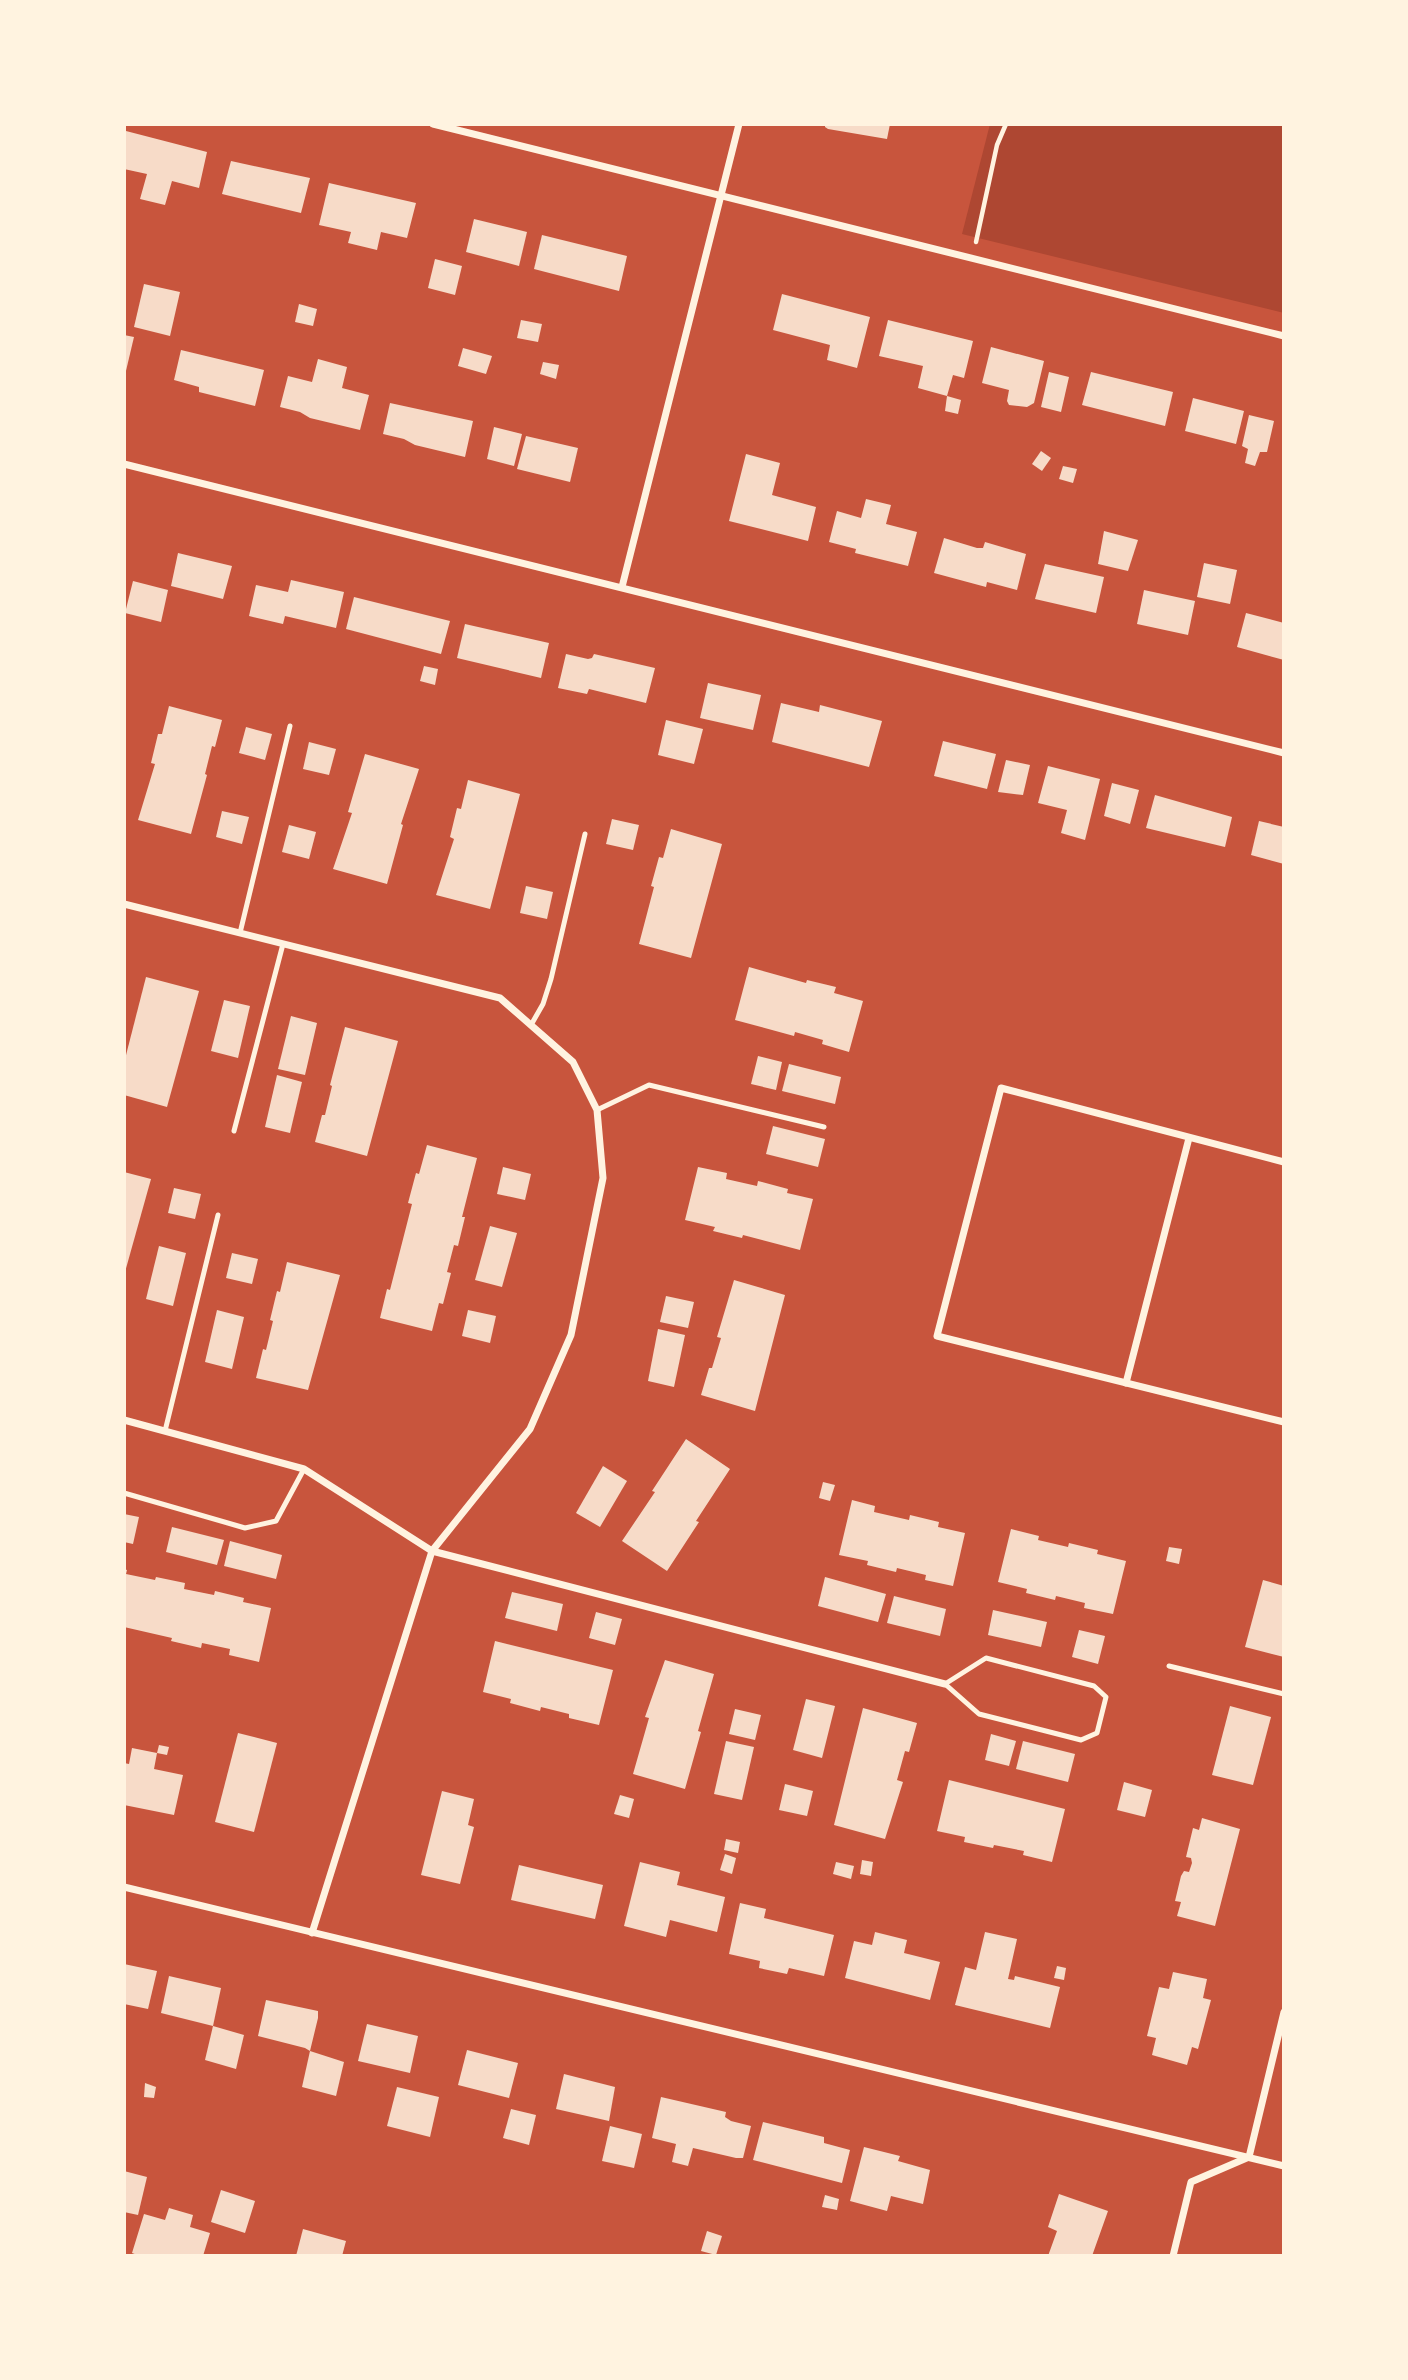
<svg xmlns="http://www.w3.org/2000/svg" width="1408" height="2380" font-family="'Roboto Serif',serif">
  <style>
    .green { fill: #ae4732 }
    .building { fill: #f7dbc8 }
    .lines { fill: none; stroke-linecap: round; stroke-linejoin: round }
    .path { stroke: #fff3e0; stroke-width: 4.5 }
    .service { stroke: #fff3e0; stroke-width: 5 }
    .minor { stroke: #fff3e0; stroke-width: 7 }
  </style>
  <rect width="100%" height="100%" fill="#c8553d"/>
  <polygon class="green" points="990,124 1284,124 1284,313 962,234"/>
  <g class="building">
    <polygon points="825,124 890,124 887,139 828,129 825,127"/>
    <polygon points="126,131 207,152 199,188 172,181 165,205 140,199 147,174 124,169"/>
    <polygon points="231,161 310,178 301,213 222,194"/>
    <polygon points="329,183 416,203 407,238 381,232 377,250 348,243 351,232 319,225"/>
    <polygon points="474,219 527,232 519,266 466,252"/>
    <polygon points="542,235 627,256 619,291 534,269"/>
    <polygon points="435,259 462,266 455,295 428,288"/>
    <polygon points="144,284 180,292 170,336 134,327"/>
    <polygon points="782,294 870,317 857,368 827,360 830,345 773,330"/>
    <polygon points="299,304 317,309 313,326 295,322"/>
    <polygon points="521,320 542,324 538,342 517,338"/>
    <polygon points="888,320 973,341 964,378 953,375 947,396 918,388 923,366 879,356"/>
    <polygon points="124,335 134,337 125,375 124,375"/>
    <polygon points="991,347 1044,361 1034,403 1027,407 1009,405 1007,401 1009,390 982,383"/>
    <polygon points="463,348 492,356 486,374 458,366"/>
    <polygon points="181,350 264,370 255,406 199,392 199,387 174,380"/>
    <polygon points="318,359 347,367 342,388 369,395 360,430 310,418 300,412 280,407 288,376 312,382"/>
    <polygon points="543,362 559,365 556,379 540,374"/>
    <polygon points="1049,372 1069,377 1061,412 1041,407"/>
    <polygon points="1091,372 1173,392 1165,426 1082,405"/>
    <polygon points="947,396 961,400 958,414 945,411"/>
    <polygon points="1193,398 1244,411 1236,444 1185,431"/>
    <polygon points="390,403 473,421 465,457 415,445 404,439 383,434"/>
    <polygon points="1249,415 1274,421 1267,452 1260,452 1255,466 1245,463 1248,449 1242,446"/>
    <polygon points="494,427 522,434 514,466 487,459"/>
    <polygon points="526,436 578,448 570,482 517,469"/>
    <polygon points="1041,451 1051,458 1042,471 1032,464"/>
    <polygon points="746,454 780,463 772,495 816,507 808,541 729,521"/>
    <polygon points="1063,466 1077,469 1073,483 1059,479"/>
    <polygon points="866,499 891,505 886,524 917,532 908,566 855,553 856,549 829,542 837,511 861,518"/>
    <polygon points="1104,531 1138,540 1128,571 1098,564"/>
    <polygon points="944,538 977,548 983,548 985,542 1026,554 1017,590 987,582 986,587 934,573"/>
    <polygon points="178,553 232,566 223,599 171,586"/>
    <polygon points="1204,563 1237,570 1230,604 1197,597"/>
    <polygon points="1045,564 1104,577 1096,613 1035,599"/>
    <polygon points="291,580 344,592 336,628 285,616 283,624 249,616 256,585 288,592"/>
    <polygon points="133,581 168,590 161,622 125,613"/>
    <polygon points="1144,590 1195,601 1188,635 1137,624"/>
    <polygon points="354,597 450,621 441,654 346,629"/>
    <polygon points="1246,613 1284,623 1284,660 1237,647"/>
    <polygon points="465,624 549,643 541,678 457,658"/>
    <polygon points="566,654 588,659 592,658 594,654 655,668 646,703 589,689 587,694 558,688"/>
    <polygon points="424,666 438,669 435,685 420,681"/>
    <polygon points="708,683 761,695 753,730 700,718"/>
    <polygon points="781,703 819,712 820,705 882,721 869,767 772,742"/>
    <polygon points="169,706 222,720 215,747 212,746 205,774 207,775 191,834 138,820 155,764 151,763 158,734 162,734"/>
    <polygon points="666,720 703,729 694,764 658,755"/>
    <polygon points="246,727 272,734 265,760 239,753"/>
    <polygon points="943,741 996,754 987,789 934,776"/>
    <polygon points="309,742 336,749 329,775 303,769"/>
    <polygon points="365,754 419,769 401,824 403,825 387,884 333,869 352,813 348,812"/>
    <polygon points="1006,760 1030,765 1023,795 998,792"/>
    <polygon points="1048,766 1100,779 1085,840 1061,833 1067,810 1038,803"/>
    <polygon points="468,780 520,794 490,909 436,895 454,839 450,837 457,808 461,809"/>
    <polygon points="1112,783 1139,790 1130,824 1104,816"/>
    <polygon points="1155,795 1232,817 1225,847 1146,828"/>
    <polygon points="222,811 249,817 242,844 216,837"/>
    <polygon points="612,819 639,825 633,850 606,844"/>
    <polygon points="1259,821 1284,827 1284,864 1251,855"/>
    <polygon points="289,825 316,832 309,859 282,852"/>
    <polygon points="671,829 722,844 691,958 639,944 654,887 651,886 659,857 663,858"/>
    <polygon points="526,886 553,892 547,919 520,913"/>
    <polygon points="749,967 806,983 807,980 836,987 834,993 863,1001 849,1052 822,1044 823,1040 795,1032 794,1036 735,1020"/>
    <polygon points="146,977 199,991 167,1107 124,1095 124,1063"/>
    <polygon points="224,1000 250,1006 238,1058 211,1051"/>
    <polygon points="291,1016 317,1023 305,1075 278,1069"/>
    <polygon points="345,1027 398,1041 367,1156 315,1142 322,1115 325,1115 332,1086 330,1085"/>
    <polygon points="758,1056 782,1062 776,1090 751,1084"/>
    <polygon points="789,1064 841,1077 835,1104 782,1091"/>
    <polygon points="277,1075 302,1082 290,1133 265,1127"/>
    <polygon points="773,1126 825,1139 818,1167 766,1154"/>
    <polygon points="427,1145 477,1158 462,1217 465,1217 458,1246 454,1245 447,1272 451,1273 443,1304 439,1303 432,1331 380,1318 387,1289 390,1290 412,1204 408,1203 416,1173 419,1174"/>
    <polygon points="503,1167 531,1174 525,1200 497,1194"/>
    <polygon points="698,1167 727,1173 726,1179 757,1186 758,1181 788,1189 787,1193 813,1199 800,1250 743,1235 742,1238 713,1231 715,1227 685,1220"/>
    <polygon points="124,1172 151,1179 125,1272 124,1272"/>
    <polygon points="174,1188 201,1194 195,1219 168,1213"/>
    <polygon points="490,1226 517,1233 502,1287 475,1280"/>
    <polygon points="159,1246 186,1253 173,1306 146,1299"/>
    <polygon points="232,1253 258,1259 252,1284 226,1278"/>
    <polygon points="287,1262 340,1275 308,1390 256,1378 263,1349 266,1350 273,1321 270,1320 277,1291 280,1292"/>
    <polygon points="734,1280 785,1295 755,1411 701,1395 709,1368 712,1368 721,1338 717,1337"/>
    <polygon points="666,1296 694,1302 688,1328 660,1322"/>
    <polygon points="217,1310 244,1317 232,1369 205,1362"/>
    <polygon points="468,1310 496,1316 490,1343 462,1336"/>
    <polygon points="658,1329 685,1335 674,1387 648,1381"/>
    <polygon points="686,1439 730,1469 696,1521 699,1522 667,1571 622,1541 655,1492 652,1491"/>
    <polygon points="603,1466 627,1481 600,1527 576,1513"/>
    <polygon points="823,1482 835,1485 830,1501 819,1498"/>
    <polygon points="852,1500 875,1506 874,1512 909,1520 910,1515 939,1522 938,1527 965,1533 953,1586 925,1580 926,1575 897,1568 896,1572 867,1565 868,1561 839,1555"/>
    <polygon points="124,1514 139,1517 133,1544 124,1542"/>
    <polygon points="172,1527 224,1540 217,1565 166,1552"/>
    <polygon points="1011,1529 1039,1536 1038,1540 1068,1547 1069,1543 1098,1550 1097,1554 1126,1561 1113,1614 1084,1608 1085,1603 1056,1596 1055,1600 1026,1593 1027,1589 998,1582"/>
    <polygon points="230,1541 282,1555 276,1579 224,1566"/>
    <polygon points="1169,1547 1182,1549 1179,1564 1166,1561"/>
    <polygon points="124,1569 127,1570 126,1574 155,1580 156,1577 185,1583 184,1589 214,1595 215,1591 244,1598 243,1602 271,1608 259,1662 229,1655 230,1649 202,1643 201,1648 171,1641 172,1638 124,1627"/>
    <polygon points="825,1577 886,1594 878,1622 818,1606"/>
    <polygon points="1263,1580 1284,1586 1284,1657 1245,1647"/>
    <polygon points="512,1592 563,1604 557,1631 505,1618"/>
    <polygon points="894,1596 946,1609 940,1636 887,1623"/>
    <polygon points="993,1610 1047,1622 1041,1647 988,1635"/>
    <polygon points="596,1612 622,1619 615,1645 589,1638"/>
    <polygon points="1079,1630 1105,1636 1098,1664 1072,1657"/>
    <polygon points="495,1641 613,1670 599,1725 569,1718 569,1714 541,1707 540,1711 510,1703 511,1699 483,1692"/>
    <polygon points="665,1660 714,1674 698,1731 701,1732 685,1789 633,1774 649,1718 645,1717"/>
    <polygon points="806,1699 835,1706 822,1758 793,1750"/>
    <polygon points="1230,1706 1271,1717 1253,1785 1212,1775"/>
    <polygon points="863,1708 917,1723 909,1752 905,1751 897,1780 903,1782 885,1839 834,1825"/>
    <polygon points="735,1709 761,1715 755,1740 729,1734"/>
    <polygon points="238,1733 277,1743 254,1832 215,1822"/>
    <polygon points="991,1734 1016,1741 1009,1766 985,1760"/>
    <polygon points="726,1741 754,1747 742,1800 714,1794"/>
    <polygon points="1023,1741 1075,1754 1068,1782 1016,1769"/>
    <polygon points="159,1745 169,1747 167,1755 157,1753 154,1769 183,1775 174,1815 124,1805 124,1763 129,1764 132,1748 157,1753"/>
    <polygon points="949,1780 1065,1809 1052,1862 1023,1855 1024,1851 994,1845 993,1848 964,1842 965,1837 937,1831"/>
    <polygon points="1124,1782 1152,1790 1145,1817 1117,1810"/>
    <polygon points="785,1784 813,1791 807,1816 779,1810"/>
    <polygon points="442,1791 474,1799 468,1825 474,1827 460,1884 421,1875"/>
    <polygon points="620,1795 634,1799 629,1818 614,1814"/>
    <polygon points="1202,1818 1240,1829 1215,1926 1177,1916 1181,1902 1175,1901 1181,1876 1184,1871 1189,1872 1192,1863 1191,1858 1186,1857 1193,1828 1199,1830"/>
    <polygon points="726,1839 740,1842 738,1853 724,1850"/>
    <polygon points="725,1854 736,1858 732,1874 720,1870"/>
    <polygon points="862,1860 873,1862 871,1876 860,1874"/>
    <polygon points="640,1862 680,1872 677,1885 725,1897 717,1932 670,1920 666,1937 624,1926"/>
    <polygon points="836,1862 854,1866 851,1879 833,1874"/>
    <polygon points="519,1865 603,1885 595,1919 511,1900"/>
    <polygon points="740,1903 766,1909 764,1918 834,1935 824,1976 789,1968 787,1974 759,1968 760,1961 729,1954"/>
    <polygon points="875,1932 907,1940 904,1953 940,1962 930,2000 845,1978 854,1941 872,1945"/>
    <polygon points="985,1932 1017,1939 1008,1979 1014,1980 1015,1976 1060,1987 1050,2028 955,2005 965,1967 976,1970"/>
    <polygon points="124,1964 157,1971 148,2009 124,2004"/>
    <polygon points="1057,1966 1066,1968 1064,1980 1054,1978"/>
    <polygon points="1173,1972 1207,1979 1203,1998 1211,2000 1198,2049 1192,2047 1187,2065 1152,2055 1156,2038 1147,2036 1159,1987 1169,1989"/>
    <polygon points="169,1976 221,1988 213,2026 161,2013"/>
    <polygon points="266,2000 318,2011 318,2018 310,2051 305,2048 258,2036"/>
    <polygon points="367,2024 418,2036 410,2073 358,2061"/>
    <polygon points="213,2026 244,2035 236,2069 205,2060"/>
    <polygon points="467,2050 518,2063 509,2098 458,2085"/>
    <polygon points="310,2051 344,2062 336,2096 302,2087"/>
    <polygon points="564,2074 615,2087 609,2121 556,2109"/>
    <polygon points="145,2083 156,2087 154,2098 144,2097"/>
    <polygon points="397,2087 439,2097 430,2137 387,2126"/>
    <polygon points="661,2097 726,2112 725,2117 731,2121 751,2126 743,2158 736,2158 693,2148 688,2166 672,2162 676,2144 652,2138"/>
    <polygon points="511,2109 536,2115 529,2145 503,2138"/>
    <polygon points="763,2122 824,2137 824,2143 850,2150 842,2183 753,2160"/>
    <polygon points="610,2126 642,2134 634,2168 602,2161"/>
    <polygon points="864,2147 900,2156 898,2161 930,2170 923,2204 891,2196 887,2211 850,2201"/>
    <polygon points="124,2171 147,2177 138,2215 124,2212"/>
    <polygon points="221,2190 255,2201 245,2233 211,2222"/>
    <polygon points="1059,2194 1108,2211 1092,2256 1048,2256 1057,2231 1048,2227"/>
    <polygon points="825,2195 839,2199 837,2210 822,2207"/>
    <polygon points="169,2208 193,2215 190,2227 210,2233 203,2256 140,2256 132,2253 144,2214 165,2220"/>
    <polygon points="303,2229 346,2241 342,2256 296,2256"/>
    <polygon points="707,2231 722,2236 716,2255 701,2251"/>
  </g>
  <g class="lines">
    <polyline class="path" points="976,242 997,145 1006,124"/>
    <g class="service">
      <polyline points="240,933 290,726"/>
      <polyline points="531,1025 543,1004 551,979 585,834"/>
      <polyline points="597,1110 649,1085 824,1127"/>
      <polyline points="234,1131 283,944"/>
      <polyline points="165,1431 218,1215"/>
      <polyline points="124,1493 245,1528 276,1521 304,1469"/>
      <polygon points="986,1658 1094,1686 1106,1697 1097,1733 1081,1740 979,1714 945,1684"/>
      <polyline points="1169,1666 1284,1694"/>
    </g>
    <g class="minor">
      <polyline points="433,124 1284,336"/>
      <polyline points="124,464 1284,753"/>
      <polyline points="622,587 739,124"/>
      <polyline points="124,904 500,998 573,1062 597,1110 603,1178 571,1335 530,1429 432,1551 312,1933"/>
      <polyline points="1284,1162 1001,1088 937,1336 1284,1422"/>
      <polyline points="1126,1383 1189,1138"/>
      <polyline points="124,1420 304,1469 432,1551 945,1684"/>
      <polyline points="124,1887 1284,2166"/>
      <polyline points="1173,2256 1191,2182 1249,2157 1284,2012"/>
    </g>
  </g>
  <rect width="1408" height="2380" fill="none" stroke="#fff3e0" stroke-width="252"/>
</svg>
